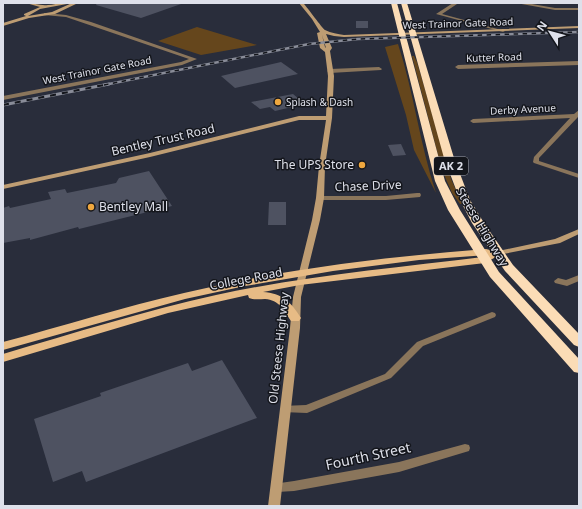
<svg xmlns="http://www.w3.org/2000/svg" width="582" height="509" font-family="'Noto Sans',sans-serif">
  <style>
    .green { fill: #65461c }
    .building { fill: #4e5261 }
    .lines { fill: none; stroke-linecap: round; stroke-linejoin: round }
    .street { fill: #8a755b; fill-rule: evenodd }
    .secondary { fill: #be9d73; fill-rule: evenodd }
    .primary { fill: #e7bb85; fill-rule: evenodd }
    .highway { fill: #fbdcb6; fill-rule: evenodd }
    .rail-far1-casing { stroke: #898c98; stroke-width: 2.5 }
    .rail-casing { stroke: #898c98; stroke-width: 3 }
    .rail-far1 { stroke: #14161c; stroke-width: 1.5; stroke-dasharray: 4.5; stroke-linecap: butt }
    .rail { stroke: #14161c; stroke-width: 2; stroke-dasharray: 6; stroke-linecap: butt }
    .poi-dot { fill: #efa73e; stroke: #14161c; stroke-width: 1.5 }
    .labels { text-anchor: middle; stroke-width: 3; stroke-linejoin: round; paint-order: stroke }
    .far-street-label { font-size: 10px; fill: #dee0ea; stroke: #14161c }
    .far-poi-label { font-size: 10px; fill: #dee0ea; stroke: #14161c; text-anchor: start }
    .shield { fill: #14161c; stroke: #a1a3ac; stroke-width: 1 }
    .shield-label { font-size: 11px; font-weight: bold; fill: #dee0ea }
    .street-label { font-size: 12px; fill: #dee0ea; stroke: #14161c }
    .poi-label { font-size: 12px; fill: #dee0ea; stroke: #14161c; text-anchor: end }
    .near-street-label { font-size: 14px; fill: #dee0ea; stroke: #14161c }
  </style>
  <rect width="100%" height="100%" fill="#292d3b"/>
  <g class="green">
    <polygon points="197,27 257,45 201,55 158,41"/>
    <path d="M 398,44 C 414,93 420,145 436,193 L 414,150 L 406,115 L 385,47 Z"/>
    <polygon points="412,56 414,56 417,62 451,179 462,204 460,204 452,193 442,170"/>
  </g>
  <g class="building">
    <polygon points="97,3 181,3 181,4 141,18 96,5"/>
    <rect x="356" y="21" width="12" height="7"/>
    <polygon points="281,62 298,74 235,88 221,76"/>
    <polygon points="293,94 305,104 275,111 270,107 260,109 251,102"/>
    <polygon points="401,144 406,155 393,156 388,145"/>
    <polygon points="149,171 172,206 79,229 78,227 30,240 30,238 3,243 3,208 9,206 10,208 51,199 48,192 65,189 67,193 116,183 119,178"/>
    <polygon points="269,202 286,202 286,225 268,225"/>
    <polygon points="222,360 257,418 86,482 82,471 53,482 34,419 101,396 100,393 188,363 192,371"/>
  </g>
  <g class="lines">
    <g class="street">
      <polygon points="453,3 457,4 442,14 505,31 503,32 436,14"/>
      <polygon points="516,3 526,3 555,8 579,8 579,10 555,10"/>
      <polygon points="46,13 66,15 91,22 197,59 182,65 3,100 3,96 181,62 189,59 66,17 44,15 44,13"/>
      <polygon points="579,61 579,65 458,69 455,67 458,65"/>
      <polygon points="379,67 382,69 381,70 330,73 327,71 330,69"/>
      <polygon points="579,110 578,117 539,158 539,161 579,174 579,178 534,163 533,162 534,157 570,118 473,123 470,121 473,119 574,114"/>
      <polygon points="417,193 420,193 421,195 420,197 386,200 320,200 316,198 320,196 386,196"/>
      <polygon points="579,275 579,281 567,286 555,283 554,281 558,278 566,280"/>
      <polygon points="492,312 495,313 496,315 495,317 423,346 391,378 307,413 282,412 281,409 282,406 306,405 385,374 417,342"/>
      <polygon points="465,444 469,445 470,448 469,451 399,472 294,491 277,492 273,490 271,487 273,484 294,481 399,462"/>
    </g>
    <g class="secondary">
      <path d="M 26,3 C 33,3 41,6 48,5 C 55,5 61,2 67,4 L 40,9 L 28,16 L 52,12 L 72,3 L 78,3 L 55,14 L 29,18 L 3,26 L 3,23 L 26,16 L 24,15 L 24,14 L 40,7 Z"/>
      <path d="M 299,3 L 303,3 C 308,8 322,28 325,30 C 331,33 338,34 344,35 L 579,26 L 579,28 L 344,37 L 334,36 L 326,34 L 332,48 L 330,51 L 334,76 L 332,118 L 325,166 L 324,198 L 320,220 L 301,297 L 300,328 L 280,506 L 268,506 L 290,328 L 293,297 L 312,220 L 316,198 L 319,166 L 326,120 L 299,120 L 150,157 L 3,189 L 3,185 L 150,153 L 299,116 L 326,116 L 328,76 L 325,52 L 320,48 L 317,33 L 320,32 L 312,19 ZM 322,35 L 326,48 L 325,47 Z"/>
      <polygon points="579,229 579,234 560,243 498,255 494,253 498,251 555,239"/>
    </g>
    <path class="primary" d="M 486,249 L 490,250 L 490,253 L 498,250 L 503,253 L 485,263 L 300,285 L 263,292 C 282,293 291,302 301,318 L 299,321 L 291,321 C 284,310 279,300 265,299 C 260,299 254,300 249,298 L 248,295 L 168,313 L 3,362 L 3,354 C 74,333 144,311 216,295 C 304,276 393,268 483,257 L 487,255 L 419,260 L 333,271 L 245,286 L 185,299 L 3,350 L 3,342 C 63,326 123,307 184,293 C 283,269 385,257 486,249 Z"/>
    <g class="highway">
      <polygon points="391,3 397,3 445,181 460,210 499,272 579,359 579,373 574,372 490,277 448,210 435,181"/>
      <polygon points="401,3 407,3 454,158 470,200 484,223 513,265 579,334 579,347 574,345 505,271 472,223 460,200 444,158"/>
    </g>
    <g class="rail-far1-casing">
      <polyline id="rail-far1" points="104,85 309,44 358,39 579,32"/>
    </g>
    <g class="rail-casing">
      <polyline id="rail" points="3,105 109,84"/>
    </g>
    <use href="#rail-far1" class="rail-far1"/>
    <use href="#rail" class="rail"/>
  </g>
  <g class="poi-dot">
    <circle cx="278" cy="102" r="4"/>
    <circle cx="362" cy="165" r="4"/>
    <circle cx="91" cy="207" r="4"/>
  </g>
  <g class="labels">
    <g class="far-street-label">
      <text transform="translate(458 23) rotate(-2)" y="4">West Trainor Gate Road</text>
      <text transform="translate(494 57) rotate(-2)" y="4">Kutter Road</text>
      <text transform="translate(97 70) rotate(-11)" y="4">West Trainor Gate Road</text>
      <text transform="translate(523 109) rotate(-3)" y="4">Derby Avenue</text>
    </g>
    <g class="far-poi-label">
      <text x="286" y="106">Splash &amp; Dash</text>
    </g>
    <rect class="shield" x="434" y="157" width="34" height="18" rx="3"/>
    <g class="shield-label">
      <text x="451" y="170">AK 2</text>
    </g>
    <g class="street-label">
      <text transform="translate(163 140) rotate(-13)" y="4">Bentley Trust Road</text>
      <text transform="translate(368 186) rotate(-2)" y="4">Chase Drive</text>
      <text transform="translate(482 227) rotate(59)" y="4">Steese Highway</text>
      <text transform="translate(246 279) rotate(-11)" y="4">College Road</text>
      <text transform="translate(279 348) rotate(-84)" y="4">Old Steese Highway</text>
    </g>
    <g class="poi-label">
      <text x="354" y="169">The UPS Store</text>
      <text x="99" y="211" text-anchor="start">Bentley Mall</text>
    </g>
    <g class="near-street-label">
      <text transform="translate(368 456) rotate(-12)" y="5">Fourth Street</text>
    </g>
  </g>
  <rect width="582" height="509" fill="none" stroke="#dee0ea" stroke-width="8"/>
  <g transform="translate(550 32) rotate(306)" stroke="#14161c" stroke-width="3" paint-order="stroke">
  <path d="M0-3L7 15L0 10L-7 15Z" fill="#dee0ea"/>
  <text y="-6" font-size="11" font-weight="bold" text-anchor="middle" fill="#dee0ea">N</text>
  </g>
</svg>
